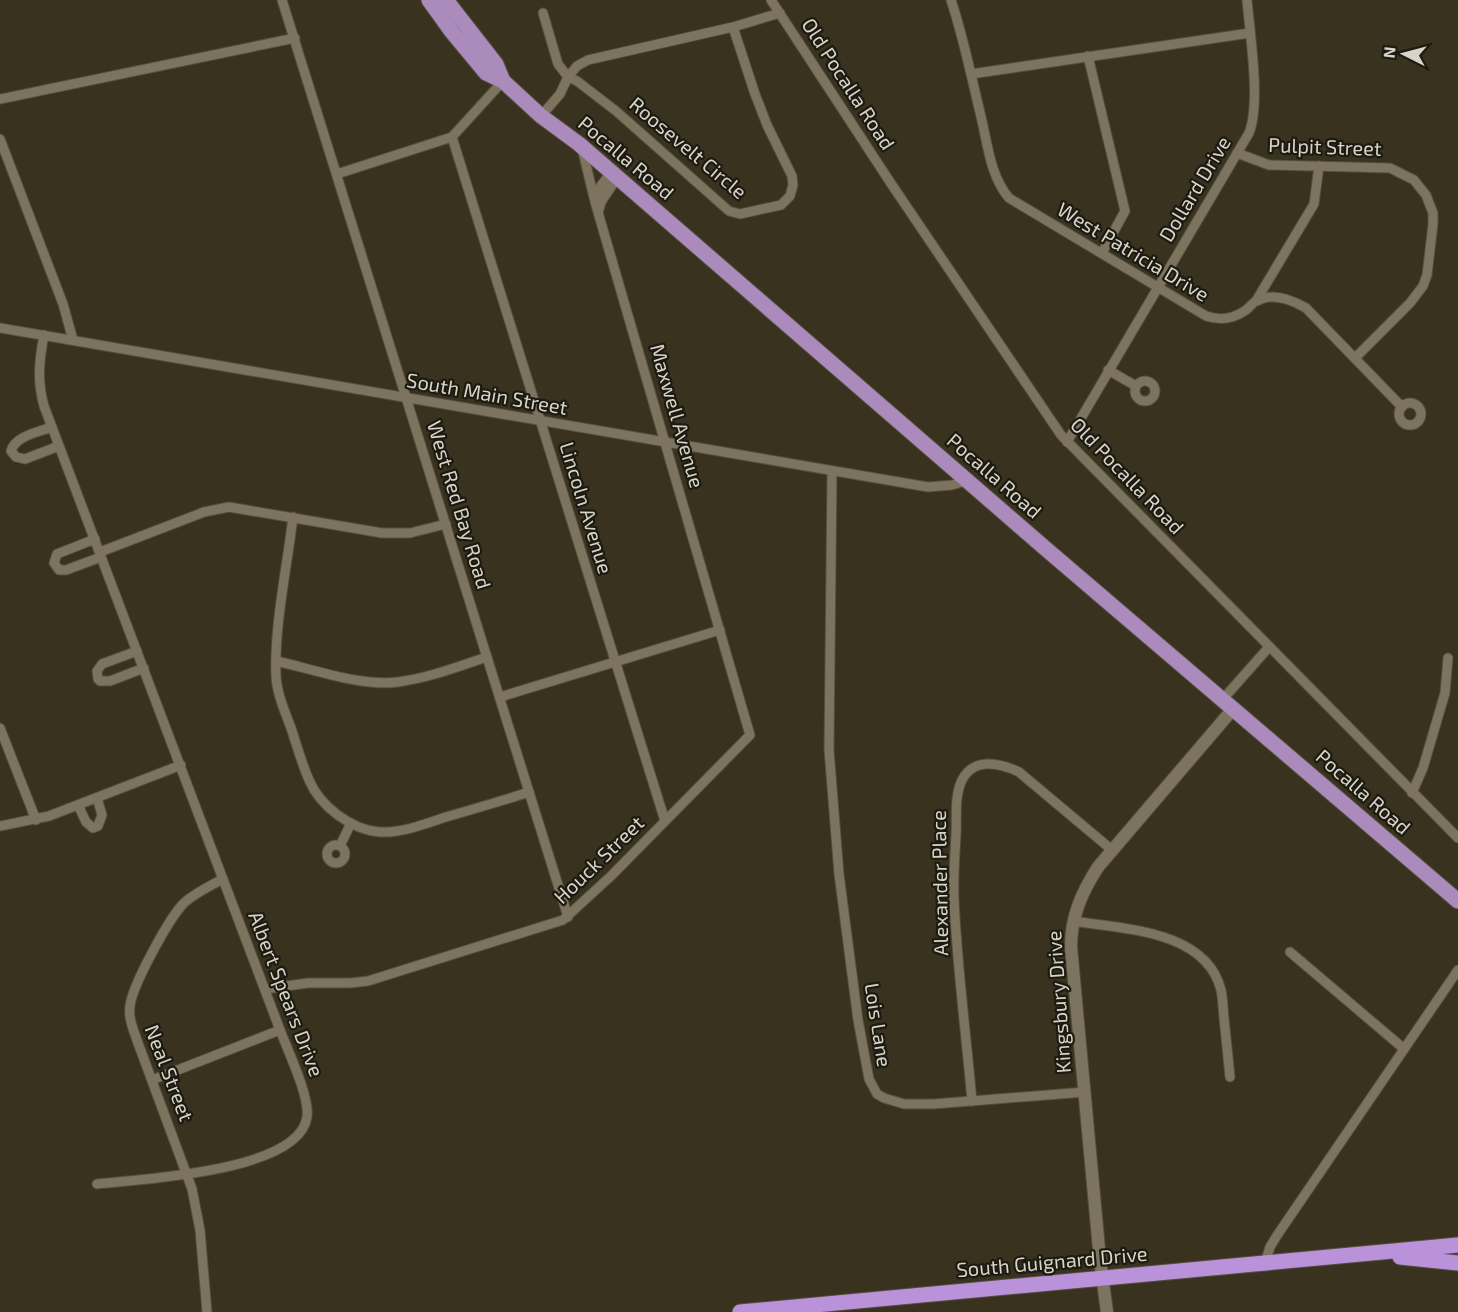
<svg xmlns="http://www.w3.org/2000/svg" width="1458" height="1312" font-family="'Exo 2',sans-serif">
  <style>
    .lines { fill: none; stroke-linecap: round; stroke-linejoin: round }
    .minor-casing { stroke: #544e3d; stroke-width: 11 }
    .tertiary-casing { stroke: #544e3d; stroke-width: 14 }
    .primary-casing { stroke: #544e3d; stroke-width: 17 }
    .trunk-casing { stroke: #544e3d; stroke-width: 17 }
    .minor { stroke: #7d745f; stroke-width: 9 }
    .tertiary { stroke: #7d745f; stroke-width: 12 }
    .primary { stroke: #aa8bbb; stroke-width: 15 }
    .trunk { stroke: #b992da; stroke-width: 15 }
    .labels { text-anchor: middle; stroke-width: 4.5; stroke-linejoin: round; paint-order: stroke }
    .street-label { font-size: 20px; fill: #d8d4c8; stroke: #1d1a12 }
  </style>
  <rect width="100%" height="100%" fill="#39321f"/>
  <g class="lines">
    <g class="minor-casing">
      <g id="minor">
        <polyline points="282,0 568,917"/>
        <polyline points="771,0 890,182 1061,435 1458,838"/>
        <path d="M 951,0 C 964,39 972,80 982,121 C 988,147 991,177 1009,198 L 1206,316 C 1221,321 1233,319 1246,310 C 1250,307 1253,302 1257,301 C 1273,292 1292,300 1306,308 L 1402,407"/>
        <polyline points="733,27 755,94 767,125 792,176 793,185 790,196 781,205 740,214 729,211 616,111 577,81 568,77 577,66 588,60 733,27 780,13"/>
        <polyline points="1088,56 1125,211 1102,253"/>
        <polyline points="971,74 1250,33"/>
        <polyline points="0,99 295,38"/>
        <polyline points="541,116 560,94 568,77 558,64 543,13"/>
        <polyline points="452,137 665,821"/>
        <polyline points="0,139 63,304 73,340"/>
        <polyline points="582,148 594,198"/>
        <polyline points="1237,153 1269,165 1390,168 1414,180 1426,195 1433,213 1433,224 1427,275 1423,286 1410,303 1355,358"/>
        <polyline points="337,174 452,137 503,81"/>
        <polyline points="599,210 601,202 617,178"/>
        <polyline points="1256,301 1314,204 1319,166"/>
        <polyline points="0,328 928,487 952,485 969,480"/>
        <path d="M 44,335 C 39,361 37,381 44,406 L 280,1030 C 288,1051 310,1097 307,1117 C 299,1172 141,1179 97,1184"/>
        <polyline points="1108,370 1136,386"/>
        <circle cx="1145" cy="391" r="10"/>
        <circle cx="1410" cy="414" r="11"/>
        <path d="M 52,427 C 39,432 15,436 11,451 L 16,457 L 25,459 L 59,446"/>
        <path d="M 1067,442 L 1249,133 C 1261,103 1250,35 1247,0"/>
        <polyline points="832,471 829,750 839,874 858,1020 869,1079 877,1094 884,1098 904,1104 933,1104 1085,1092"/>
        <path d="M 293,517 C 287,567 274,627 276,676 C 277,694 285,712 291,728 C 297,746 302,764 309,780 C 320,806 351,830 380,832 C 402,833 425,824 446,817 C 474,809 502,801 529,792"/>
        <polyline points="95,539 57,554 54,563 59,570 66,570 101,557"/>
        <polyline points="100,552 204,512 229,507 382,533 410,533 446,524"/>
        <polyline points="137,651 102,664 97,671 98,679 100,681 110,681 144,668"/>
        <path d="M 276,661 C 313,669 361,687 398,682 C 429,678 459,666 487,657"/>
        <polyline points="500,697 720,630"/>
        <polyline points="1223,699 1269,647"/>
        <polyline points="0,728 36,820"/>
        <polyline points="1412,793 1423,768 1445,693 1448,658"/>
        <polyline points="78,805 86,822 93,828 98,826 102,815 97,798"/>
        <polyline points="0,826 49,816 181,765"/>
        <circle cx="336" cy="854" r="9"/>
        <polyline points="340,846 351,823"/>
        <path d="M 1073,921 C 1123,929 1206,930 1221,990 C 1223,999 1223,1009 1224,1018 C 1226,1038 1228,1057 1230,1077"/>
        <polyline points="1290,952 1403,1048"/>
        <polyline points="265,989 308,983 350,983 368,981 563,920 611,876 750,735 595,202 598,190 611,172"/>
        <polyline points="152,1080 280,1030"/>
        <path d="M 972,1101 C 966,1033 957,966 954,899 C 953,877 955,856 956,834 C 957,817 954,797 962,780 C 974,757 1000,763 1019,772 L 1112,850"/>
        <polyline points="1265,1263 1270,1247 1278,1234 1458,970"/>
        <path d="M 207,1312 L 200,1230 L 192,1189 L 138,1043 C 134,1031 128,1019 130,1006 C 132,986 169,918 184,903 C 195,893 210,886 223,879"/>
      </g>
    </g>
    <g class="tertiary-casing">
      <path id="tertiary" d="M 1107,1312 L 1100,1260 L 1071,947 C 1071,916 1082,892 1098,867 L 1233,709"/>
    </g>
    <g class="primary-casing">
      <g id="primary">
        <polyline points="429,0 452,32 486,73 503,81 541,116 579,144 1046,549 1458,901"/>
        <polyline points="446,0 496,64 503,81"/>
      </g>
    </g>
    <g class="trunk-casing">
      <g id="trunk">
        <polyline points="1400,1257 1458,1263"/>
        <polyline points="740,1312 1458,1245"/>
      </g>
    </g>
    <use href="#minor" class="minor"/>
    <use href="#tertiary" class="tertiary"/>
    <use href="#primary" class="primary"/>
    <use href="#trunk" class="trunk"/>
  </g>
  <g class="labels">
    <g class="street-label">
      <text transform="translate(848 84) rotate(57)" y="7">Old Pocalla Road</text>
      <text transform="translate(1325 147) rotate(2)" y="7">Pulpit Street</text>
      <text transform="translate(688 148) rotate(40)" y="7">Roosevelt Circle</text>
      <text transform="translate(626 158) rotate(40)" y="7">Pocalla Road</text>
      <text transform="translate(1195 189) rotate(-59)" y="7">Dollard Drive</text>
      <text transform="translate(1133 252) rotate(31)" y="7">West Patricia Drive</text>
      <text transform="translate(487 394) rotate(10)" y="7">South Main Street</text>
      <text transform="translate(677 416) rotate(74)" y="7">Maxwell Avenue</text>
      <text transform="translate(994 476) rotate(41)" y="7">Pocalla Road</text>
      <text transform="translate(1127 476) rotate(46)" y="7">Old Pocalla Road</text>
      <text transform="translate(459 505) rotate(73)" y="7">West Red Bay Road</text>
      <text transform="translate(586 508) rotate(73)" y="7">Lincoln Avenue</text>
      <text transform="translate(1363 792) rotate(41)" y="7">Pocalla Road</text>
      <text transform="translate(599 860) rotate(-44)" y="7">Houck Street</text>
      <text transform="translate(940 883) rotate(-91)" y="7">Alexander Place</text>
      <text transform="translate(286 994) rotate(69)" y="7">Albert Spears Drive</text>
      <text transform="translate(1059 1002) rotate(-94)" y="7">Kingsbury Drive</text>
      <text transform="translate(878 1025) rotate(81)" y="7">Lois Lane</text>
      <text transform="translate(169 1073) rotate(69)" y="7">Neal Street</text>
      <text transform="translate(1052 1262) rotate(-5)" y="7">South Guignard Drive</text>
    </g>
  </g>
  <g transform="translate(1404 54) rotate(276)" stroke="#1d1a12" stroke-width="4.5" paint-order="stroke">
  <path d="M0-4.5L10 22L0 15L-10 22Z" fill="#d8d4c8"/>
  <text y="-9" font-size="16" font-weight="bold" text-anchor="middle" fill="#d8d4c8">N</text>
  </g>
</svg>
